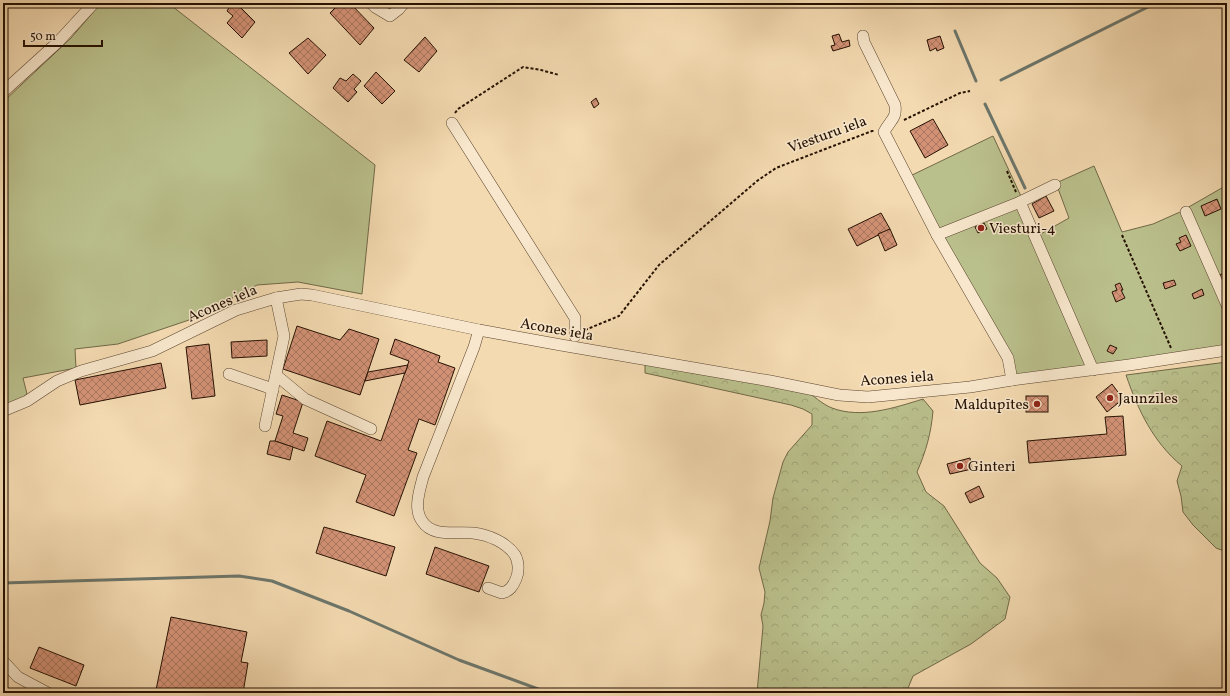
<svg xmlns="http://www.w3.org/2000/svg" width="1230" height="696" font-family="Vollkorn,serif">
  <style>
    .green { fill: #bac08c; stroke: #706847 }
    .forest { fill: url(#forest-crowns); stroke: #706847 }
    .lines { fill: none; stroke-linecap: round; stroke-linejoin: round }
    .stream { stroke: #6c766b; stroke-width: 3 }
    .building { fill: url(#building-cross-hatch); stroke: #251102 }
    .minor-casing { stroke: #59432e; stroke-width: 12 }
    .path { stroke: #251102; stroke-width: 2; stroke-dasharray: 3 2; stroke-linecap: butt }
    .minor { stroke: #f8e7cc; stroke-width: 11 }
    .poi-dot { fill: #8f2418; stroke: #f8e7cc; stroke-width: 1.5 }
    .labels { text-anchor: middle; stroke-width: 3; stroke-linejoin: round; paint-order: stroke }
    .street-label { font-size: 15px; fill: #251102; stroke: #f8e7cc }
    .poi-label { font-size: 15px; fill: #251102; stroke: #f8e7cc; text-anchor: start }
  </style>
  <defs>
    <pattern id="forest-crowns" width="20" height="18" patternUnits="userSpaceOnUse"><rect width="20" height="18" fill="#bac08c"/><path d="M2 6a3 3 0 1 1 6 0M12 15a3 3 0 1 1 6 0" fill="none" stroke="#a0a477"/></pattern>
    <pattern id="building-cross-hatch" width="8" height="8" patternUnits="userSpaceOnUse"><rect width="8" height="8" fill="#d39276"/><path d="M0 0l8 8M0 8l8-8" fill="none" stroke="#ab765f"/></pattern>
  </defs>
  <rect width="100%" height="100%" fill="#f4dab1"/>
  <filter id="stains"><feTurbulence type="fractalNoise" baseFrequency=".005" numOctaves="4"/><feColorMatrix values="0 0 0 0 .2 0 0 0 0 .09 0 0 0 0 .02 0 0 0 .5 -.17"/></filter>
  <radialGradient id="worn" r=".72"><stop offset=".6" stop-color="#630" stop-opacity="0"/><stop offset="1" stop-color="#630" stop-opacity=".3"/></radialGradient>
  <g class="green">
    <polygon points="101,3 168,3 375,165 362,294 298,282 257,285 192,319 118,344 75,349 76,368 23,378 27,394 21,399 3,406 3,102 71,38"/>
    <polygon points="993,136 1039,235 1069,218 1056,183 1094,166 1122,232 1153,224 1180,212 1227,185 1227,351 1012,380 1008,358 908,177"/>
  </g>
  <g class="forest">
    <path d="M 645,359 L 809,393 C 816,398 824,405 832,408 C 861,419 894,408 923,399 L 933,411 C 931,434 926,451 917,472 L 926,492 L 944,506 L 980,563 L 997,578 L 1010,597 L 1005,619 L 971,644 L 913,676 L 906,693 L 757,693 L 763,626 L 761,615 L 764,603 L 765,592 L 759,568 L 770,521 L 773,498 L 783,462 L 788,452 L 812,425 L 812,414 L 803,409 L 791,405 L 645,373 Z"/>
    <path d="M 1227,362 L 1227,552 L 1216,548 L 1193,525 L 1183,512 L 1181,496 L 1177,481 L 1182,466 C 1153,442 1138,410 1126,375 Z"/>
  </g>
  <g class="lines">
    <g class="stream">
      <polyline points="1223,3 1227,14"/>
      <polyline points="955,31 976,81"/>
      <polyline points="1001,80 1156,3"/>
      <polyline points="985,104 1025,188"/>
      <polyline points="3,583 239,576 272,581 349,611 459,660 549,693"/>
    </g>
  </g>
  <g class="building">
    <polygon points="232,3 236,3 255,22 242,38 227,23 233,16 227,11"/>
    <polygon points="340,3 350,3 374,28 360,45 330,13"/>
    <polygon points="839,34 842,42 849,40 850,46 833,51 831,46 835,45 832,36"/>
    <polygon points="940,36 944,48 937,51 936,48 930,51 927,40"/>
    <polygon points="425,37 437,51 419,72 404,60"/>
    <polygon points="308,38 326,55 308,74 289,53"/>
    <polygon points="376,72 395,91 382,104 364,86"/>
    <polygon points="353,74 361,81 354,89 357,92 348,102 333,88 340,78 346,81"/>
    <polygon points="596,98 599,104 594,108 591,102"/>
    <polygon points="933,119 948,145 925,158 910,131"/>
    <polygon points="1046,196 1054,211 1039,218 1032,204"/>
    <polygon points="1217,199 1221,209 1205,216 1201,206"/>
    <polygon points="881,213 890,229 857,246 848,229"/>
    <polygon points="984,223 987,229 978,233 975,227"/>
    <polygon points="890,229 897,245 885,251 878,234"/>
    <polygon points="1186,235 1191,246 1180,251 1176,244 1181,242 1179,238"/>
    <polygon points="1227,271 1227,281 1222,283 1220,275"/>
    <polygon points="1174,280 1176,285 1165,289 1163,283"/>
    <polygon points="1120,283 1123,290 1121,290 1125,298 1116,302 1112,292 1117,290 1115,285"/>
    <polygon points="1202,289 1204,295 1194,299 1192,294"/>
    <polygon points="297,326 340,340 349,329 379,339 360,395 283,369"/>
    <polygon points="395,339 440,356 438,362 455,368 435,425 419,419 408,450 417,453 394,516 356,502 366,475 315,456 327,421 381,441 409,361 390,354"/>
    <polygon points="267,340 267,356 232,358 231,342"/>
    <polygon points="209,344 215,396 192,399 186,347"/>
    <polygon points="1110,345 1117,348 1113,354 1107,351"/>
    <polygon points="161,363 166,388 80,405 75,380"/>
    <polygon points="408,365 405,373 365,381 368,372"/>
    <polygon points="1112,384 1123,399 1107,412 1096,397"/>
    <polygon points="282,395 303,402 293,433 308,438 304,451 275,441 283,416 276,414"/>
    <rect x="1026" y="396" width="22" height="16"/>
    <polygon points="1123,416 1126,455 1029,463 1027,441 1107,434 1105,417"/>
    <polygon points="270,441 275,441 293,447 290,460 267,454"/>
    <polygon points="970,458 972,469 950,474 947,464"/>
    <polygon points="979,486 984,497 970,503 965,493"/>
    <polygon points="324,527 395,547 386,576 316,553"/>
    <polygon points="435,547 489,566 479,592 426,574"/>
    <polygon points="171,617 247,632 241,662 248,663 243,693 172,693 156,690"/>
    <polygon points="39,647 84,665 76,686 30,668"/>
  </g>
  <g class="lines">
    <g class="minor-casing">
      <g id="minor">
        <polyline points="371,3 375,7 390,16 399,9 404,3"/>
        <path d="M 863,36 L 864,42 L 895,105 C 897,119 890,120 884,132 L 937,235 L 1008,358 L 1012,380"/>
        <polyline points="3,92 58,42 94,3"/>
        <polyline points="452,123 575,318 575,336"/>
        <polyline points="1020,202 1093,370"/>
        <polyline points="1186,212 1227,305"/>
        <polyline points="937,235 1020,202 1055,185"/>
        <path d="M 479,330 L 474,347 L 423,477 C 420,489 413,509 422,521 C 433,538 456,531 473,533 C 489,535 506,542 515,555 C 519,562 519,572 516,579 C 513,586 510,591 502,593 L 488,588"/>
        <polyline points="229,374 267,387 273,390"/>
        <polyline points="276,375 305,399 371,429"/>
        <polyline points="3,411 27,401 57,381 81,371 152,351 236,310 276,298 301,294 312,295 479,330 561,345 770,381 839,395 868,397 970,387 1012,380 1129,365 1227,350"/>
        <polyline points="265,426 284,336 276,298"/>
        <polyline points="3,661 18,677 48,693"/>
      </g>
    </g>
    <g class="path">
      <polyline points="455,113 458,109 523,67 541,70 559,75"/>
      <polyline points="904,120 960,93 970,91"/>
      <polyline points="1007,171 1016,192"/>
      <polyline points="1122,235 1171,348"/>
      <polyline points="585,330 619,316 659,265 757,181 776,168 872,131 875,131"/>
    </g>
    <use href="#minor" class="minor"/>
  </g>
  <g class="poi-dot">
    <circle cx="981" cy="228" r="4"/>
    <circle cx="1110" cy="398" r="4"/>
    <circle cx="1037" cy="404" r="4"/>
    <circle cx="960" cy="466" r="4"/>
  </g>
  <g class="labels">
    <g class="street-label">
      <text transform="translate(827 134) rotate(-20)" y="5">Viesturu iela</text>
      <text transform="translate(222 303) rotate(-23)" y="5">Acones iela</text>
      <text transform="translate(557 329) rotate(10)" y="5">Acones iela</text>
      <text transform="translate(897 378) rotate(-4)" y="5">Acones iela</text>
    </g>
    <g class="poi-label">
      <text x="989" y="233">Viesturi-4</text>
      <text x="1118" y="403">Jaunzīles</text>
      <text x="1029" y="409" text-anchor="end">Maldupītes</text>
      <text x="968" y="471">Ginteri</text>
    </g>
  </g>
  <rect width="1230" height="696" fill="none" stroke="#f4dab1" stroke-width="16"/>
  <rect x="4" y="4" width="1222" height="688" fill="none" stroke="#251102" stroke-width="2"/>
  <rect x="8" y="8" width="1214" height="680" fill="none" stroke="#251102"/>
  <path d="M24 40v6h78v-6" fill="none" stroke="#251102" stroke-width="2"/>
  <text x="30" y="40" font-size="12" fill="#251102" stroke="#f8e7cc" stroke-width="3" paint-order="stroke">50 m</text>
  <rect width="100%" height="100%" filter="url(#stains)"/>
  <rect width="100%" height="100%" fill="url(#worn)"/>
</svg>
